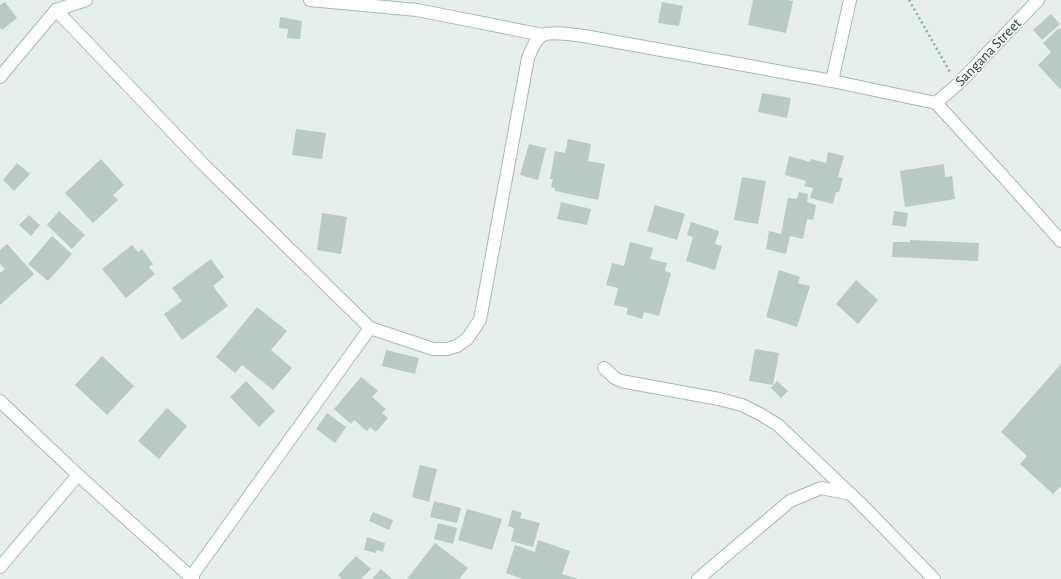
<svg xmlns="http://www.w3.org/2000/svg" width="1061" height="579" font-family="'Alegreya Sans',sans-serif">
  <style>
    .building { fill: #bbcac4 }
    .lines { fill: none; stroke-linecap: round; stroke-linejoin: round }
    .minor-casing { stroke: #a8b8b2; stroke-width: 14 }
    .path { stroke: #86b3a5; stroke-width: 2.5; stroke-dasharray: 2 3; stroke-linecap: butt }
    .minor { stroke: #fff; stroke-width: 12 }
    .labels { text-anchor: middle; stroke-width: 3.5; stroke-linejoin: round; paint-order: stroke }
    .street-label { font-size: 15px; fill: #24423a; stroke: #f7fbf9 }
  </style>
  <rect width="100%" height="100%" fill="#e6efeb"/>
  <g class="building">
    <polygon points="753,0 787,0 793,1 786,33 748,25"/>
    <polygon points="5,2 17,18 2,30 0,28 0,5"/>
    <polygon points="662,2 683,6 679,26 658,23"/>
    <polygon points="1051,14 1060,24 1042,40 1033,30"/>
    <polygon points="280,17 302,21 300,39 287,38 288,29 279,28"/>
    <polygon points="1059,28 1061,30 1061,90 1038,65 1051,52 1043,43"/>
    <polygon points="762,93 791,98 787,118 758,112"/>
    <polygon points="296,129 326,133 322,159 292,155"/>
    <polygon points="568,139 591,144 588,161 605,164 598,200 555,191 555,188 551,187 553,179 550,179 555,151 565,153"/>
    <polygon points="529,144 546,148 538,180 520,175"/>
    <polygon points="828,152 844,156 838,177 843,178 839,192 836,192 833,204 810,198 813,188 804,186 806,181 785,175 789,156 810,162 811,159 826,163"/>
    <polygon points="101,159 124,185 113,195 118,200 93,223 65,193"/>
    <polygon points="17,163 30,174 14,191 3,180"/>
    <polygon points="944,164 945,177 952,176 955,199 905,207 900,171"/>
    <polygon points="742,177 766,181 758,224 734,220"/>
    <polygon points="799,192 808,194 807,202 816,205 813,220 807,219 803,239 790,236 786,254 766,249 769,231 781,234 788,198 797,199"/>
    <polygon points="561,202 591,209 587,225 557,219"/>
    <polygon points="655,205 685,214 677,240 647,231"/>
    <polygon points="59,211 85,235 72,249 47,225"/>
    <polygon points="894,211 908,213 906,227 892,225"/>
    <polygon points="322,213 347,217 341,254 317,250"/>
    <polygon points="29,215 40,225 31,236 19,225"/>
    <polygon points="691,222 719,231 715,244 722,246 715,270 686,261 693,237 687,235"/>
    <polygon points="52,236 72,254 48,281 28,264"/>
    <polygon points="910,240 979,243 978,261 892,257 893,242 910,242"/>
    <polygon points="630,242 653,248 650,259 667,263 665,271 671,273 659,316 644,312 642,319 626,314 628,308 614,305 618,288 606,285 612,263 624,266"/>
    <polygon points="7,244 34,274 0,305 0,273 5,269 0,264 0,250"/>
    <polygon points="132,245 138,252 142,249 153,264 149,267 155,274 126,298 102,269"/>
    <polygon points="211,259 224,277 213,286 228,306 182,340 164,314 182,301 172,288"/>
    <polygon points="779,270 800,277 798,283 810,286 797,327 766,317"/>
    <polygon points="856,280 878,300 858,324 836,304"/>
    <polygon points="257,307 287,331 271,350 292,368 273,390 242,365 235,373 216,357"/>
    <polygon points="755,349 779,353 773,385 749,381"/>
    <polygon points="386,350 419,358 415,374 382,366"/>
    <polygon points="102,356 134,386 107,415 75,385"/>
    <polygon points="1061,364 1061,486 1053,494 1020,464 1027,456 1001,432"/>
    <polygon points="361,377 378,391 372,397 386,409 382,413 388,418 376,432 370,427 367,431 354,420 351,424 334,409"/>
    <polygon points="246,381 275,411 259,427 230,397"/>
    <polygon points="777,381 788,391 781,398 771,388"/>
    <polygon points="167,408 187,426 159,459 138,441"/>
    <polygon points="327,413 346,427 335,443 316,429"/>
    <polygon points="420,465 437,469 429,502 412,497"/>
    <polygon points="434,501 461,508 457,523 430,517"/>
    <polygon points="467,509 502,519 492,550 458,540"/>
    <polygon points="512,510 522,513 520,518 540,523 533,547 511,541 514,528 508,526"/>
    <polygon points="373,512 393,520 389,530 369,521"/>
    <polygon points="438,523 457,528 453,544 434,539"/>
    <polygon points="367,537 385,543 383,552 377,550 376,553 364,550"/>
    <polygon points="538,540 570,551 562,574 578,579 523,579 506,573 515,545 535,552"/>
    <polygon points="435,543 468,568 459,579 407,579"/>
    <polygon points="356,556 371,569 361,579 342,579 338,575"/>
    <polygon points="381,569 392,579 372,579"/>
  </g>
  <g class="lines">
    <g class="minor-casing">
      <g id="minor">
        <polyline points="310,0 417,10 543,35"/>
        <path d="M 56,10 L 205,166 L 370,328 L 433,349 L 447,349 L 457,346 L 467,339 L 480,320 L 528,58 C 531,51 535,39 543,35 C 552,31 574,35 584,36 L 832,81 L 936,103 L 1001,174 L 1061,241"/>
        <polyline points="0,77 56,10 86,0"/>
        <polyline points="832,81 850,0"/>
        <polyline points="936,103 958,84 1038,0"/>
        <polyline points="604,368 615,378 621,381 719,399 742,405 760,414 778,425 862,505 934,579"/>
        <polyline points="0,401 78,475 193,579"/>
        <polyline points="0,567 78,475"/>
        <polyline points="191,577 370,328"/>
        <polyline points="698,579 790,501 821,488 851,494"/>
      </g>
    </g>
    <polyline class="path" points="909,0 950,72"/>
    <use href="#minor" class="minor"/>
  </g>
  <g class="labels">
    <g class="street-label">
      <text transform="translate(988 52) rotate(-46)" y="5">Sangana Street</text>
    </g>
  </g>
</svg>
